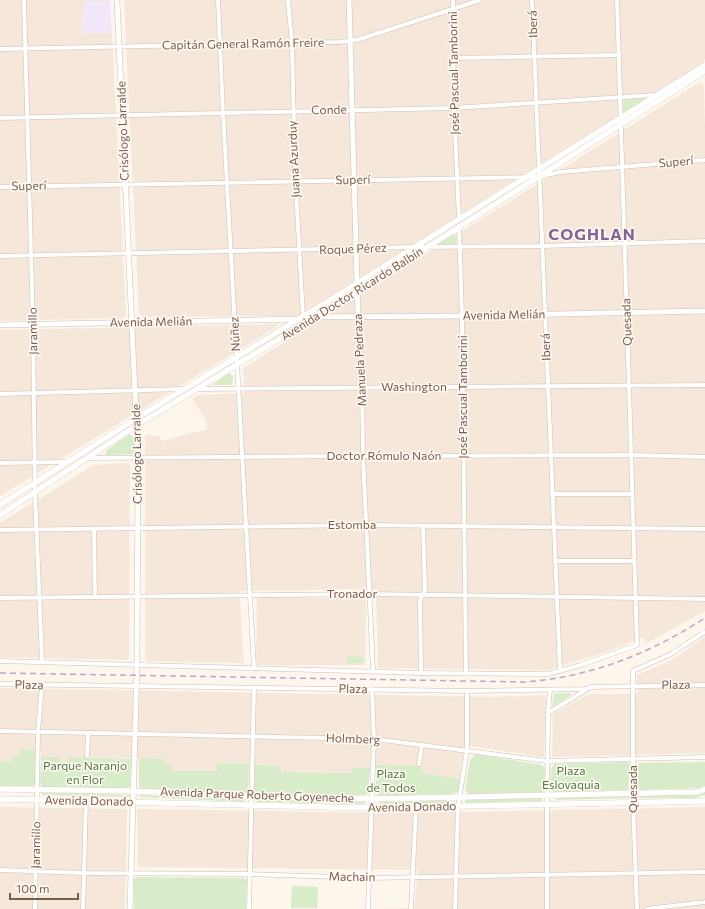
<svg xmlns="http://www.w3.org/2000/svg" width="705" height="909" font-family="Commissioner,sans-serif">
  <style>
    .residential { fill: #f5e8da }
    .education { fill: #f3e8fa }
    .green { fill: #d8ecc9 }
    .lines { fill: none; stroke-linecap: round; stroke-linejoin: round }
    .minor-casing { stroke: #d1beb0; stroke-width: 5 }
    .tertiary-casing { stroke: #d1beb0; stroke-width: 6 }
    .secondary-casing { stroke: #d6c0b0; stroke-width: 6 }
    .minor { stroke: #fff; stroke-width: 4 }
    .tertiary { stroke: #fff; stroke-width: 5 }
    .secondary { stroke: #fff; stroke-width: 5.5 }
    .rail { stroke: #b9a8c9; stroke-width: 1.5; stroke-dasharray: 6 4; stroke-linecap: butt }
    .labels { text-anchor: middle; stroke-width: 3; stroke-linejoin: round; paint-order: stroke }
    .street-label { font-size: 12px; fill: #7a5c4d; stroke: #fffaf3 }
    .park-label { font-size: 12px; fill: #537a41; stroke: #fffaf3 }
    .district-label { font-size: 16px; font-weight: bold; letter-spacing: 1px; fill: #846695; stroke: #fffaf3 }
  </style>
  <rect width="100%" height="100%" fill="#fdf6ec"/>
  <g class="residential">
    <polygon points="0,0 110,0 82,19 82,32 112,33 126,315 123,318 0,321"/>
    <polygon points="124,0 705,0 705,59 700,65 299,316 143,317 139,313"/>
    <polygon points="699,83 704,86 705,128 705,611 645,644 644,637 609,651 548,670 378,668 376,589 239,591 244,663 147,661 145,658 145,435 159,436 162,441 207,429 206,420 192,399 198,395 245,393 243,368"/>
    <polygon points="277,324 278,326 0,496 0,330"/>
    <polygon points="126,463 130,464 129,657 126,660 0,657 0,523 94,465"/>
    <polygon points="257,597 366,598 365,665 256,665"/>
    <polygon points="705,637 705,753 552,757 553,714 589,694 638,694 637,675 672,660"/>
    <polygon points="0,688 493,697 546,695 544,757 464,745 460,779 376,765 370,768 353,768 352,773 281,772 280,766 218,763 217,771 172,771 165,764 165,759 68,757 68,762 60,762 60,757 41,757 41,750 19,749 19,756 13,762 0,761"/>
    <polygon points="0,807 127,809 125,909 0,909"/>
    <polygon points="705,807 705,909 374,909 414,908 418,870 138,867 137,809 411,813"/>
  </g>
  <polygon class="education" points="84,1 110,1 112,33 82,33"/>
  <g class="green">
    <polygon points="643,98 646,100 626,111 623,110 624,99"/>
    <polygon points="453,234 457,236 455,246 440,246 439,243"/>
    <polygon points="229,373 233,376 232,385 212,385"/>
    <polygon points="129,434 134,437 134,454 106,455 106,451"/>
    <polygon points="347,656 363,657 362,663 347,663"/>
    <polygon points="570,693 571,695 552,707 554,694"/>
    <polygon points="19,749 35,750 35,784 32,786 0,786 0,761 13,762 12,756 19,755"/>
    <polygon points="476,754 542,765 545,769 544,791 540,793 468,794 465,789 470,760"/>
    <polygon points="41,757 60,757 60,762 67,762 68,757 131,759 130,786 127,789 42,787 40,783"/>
    <polygon points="139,758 165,759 165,764 171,765 172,771 217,771 217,763 249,764 248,791 245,794 142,790 139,786"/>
    <polygon points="626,762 630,765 628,790 554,793 550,788 551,768 555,764"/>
    <polygon points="705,762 705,786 702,788 640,790 637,788 637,767 639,763"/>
    <polygon points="255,765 281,766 281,772 352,773 353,768 370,768 368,793 365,795 259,795 254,792"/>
    <polygon points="376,765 419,766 424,773 460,779 458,791 453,794 378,796 376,792"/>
    <polygon points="42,792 130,795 130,797 42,795"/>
    <polygon points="705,792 705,795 695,798 637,798 637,795 696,795"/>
    <polygon points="140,795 244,799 244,802 140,797"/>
    <polygon points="629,796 630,798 557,800 556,798"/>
    <polygon points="542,798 542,801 465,803 465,800"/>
    <polygon points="257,800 365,802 365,804 257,802"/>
    <polygon points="449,800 448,803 379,804 379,801"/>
    <polygon points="137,877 244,878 247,880 246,909 134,909 134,879"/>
    <polygon points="292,886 318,887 317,908 291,908"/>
  </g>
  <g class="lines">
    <g class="minor-casing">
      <g id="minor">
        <polyline points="24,0 33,325 35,493 42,662"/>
        <polyline points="218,0 223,113 254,668"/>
        <polyline points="288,0 292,43 295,172 303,317"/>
        <polyline points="453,0 454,108 459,219"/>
        <polyline points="532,0 560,671"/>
        <polyline points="0,49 339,42 357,40 480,0"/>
        <polyline points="454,58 619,55"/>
        <polyline points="0,118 454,108 655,95"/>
        <polyline points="0,187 539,177 560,172 705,160"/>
        <polyline points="459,226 462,316 466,674"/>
        <polyline points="0,256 414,247 542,246 705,241"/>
        <polyline points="358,317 362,387 363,456 373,671"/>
        <polyline points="197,389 705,385"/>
        <polyline points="0,394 184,389"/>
        <polyline points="87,458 363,456 631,455 705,457"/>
        <polyline points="0,463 67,462"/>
        <polyline points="552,494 632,494"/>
        <polyline points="94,529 95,597"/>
        <polyline points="0,530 366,525 705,529"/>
        <polyline points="555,561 634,561"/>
        <polyline points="0,598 368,594 705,599"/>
        <polyline points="0,661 421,673 548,674 581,665 637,645 617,0"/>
        <polyline points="421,673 420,600 425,590 423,526"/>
        <polyline points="0,684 467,691 586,689 590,687 705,685"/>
        <polyline points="548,713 586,690"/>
        <polyline points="0,731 374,739 547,761 705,757"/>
        <polyline points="87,756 88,733"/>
        <polyline points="419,764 422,745"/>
        <polyline points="0,870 84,873 250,874 369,878 705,872"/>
        <polyline points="35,909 38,732 42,685"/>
        <polyline points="83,909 86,801"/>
        <polyline points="249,909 254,688"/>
        <polyline points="368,909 374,739 372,689"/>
        <polyline points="411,909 416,807"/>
        <polyline points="455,909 458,806 467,750 467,691"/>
        <polyline points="547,909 547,804 548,713 550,690"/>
        <polyline points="637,909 633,802 633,671 669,655 705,632"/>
        <polyline points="647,909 705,902"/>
      </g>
    </g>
    <g class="tertiary-casing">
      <g id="tertiary">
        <polyline points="117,0 138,459 137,664 130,909"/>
        <polyline points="349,0 358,317"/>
        <polyline points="303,317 462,316 705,311"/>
        <polyline points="0,325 300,319"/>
      </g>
    </g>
    <g class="secondary-casing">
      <g id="secondary">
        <polyline points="0,505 137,418 351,287 705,65"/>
        <polyline points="0,515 137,425 352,295 705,71"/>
        <polyline points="0,789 134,791 251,797 372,799 698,792 705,789"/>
        <polyline points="0,799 372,808 705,801"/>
      </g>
    </g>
    <use href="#minor" class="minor"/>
    <use href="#tertiary" class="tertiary"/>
    <use href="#secondary" class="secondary"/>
    <path class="rail" d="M 0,673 L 525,682 C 591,677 649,654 705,618"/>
  </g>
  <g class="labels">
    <g class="street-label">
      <text transform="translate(533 24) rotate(-92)" y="4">Iberá</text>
      <text transform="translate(243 44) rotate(-1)" y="4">Capitán General Ramón Freire</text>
      <text transform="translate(454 73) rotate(-91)" y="4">José Pascual Tamborini</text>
      <text transform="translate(329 110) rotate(-1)" y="4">Conde</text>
      <text transform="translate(123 131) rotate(-92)" y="4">Crisólogo Larralde</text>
      <text transform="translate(294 159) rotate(-93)" y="4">Juana Azurduy</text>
      <text transform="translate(676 162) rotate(-5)" y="4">Superí</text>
      <text transform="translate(353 180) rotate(-1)" y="4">Superí</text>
      <text transform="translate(29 186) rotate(-1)" y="4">Superí</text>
      <text transform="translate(353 249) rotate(-2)" y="4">Roque Pérez</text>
      <text transform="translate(352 294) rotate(-32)" y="4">Avenida Doctor Ricardo Balbín</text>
      <text transform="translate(504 315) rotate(-1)" y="4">Avenida Melián</text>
      <text transform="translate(151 322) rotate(-1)" y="4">Avenida Melián</text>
      <text transform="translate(627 322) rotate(-92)" y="4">Quesada</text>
      <text transform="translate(33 331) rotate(-91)" y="4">Jaramillo</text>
      <text transform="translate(235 334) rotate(-93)" y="4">Núñez</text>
      <text transform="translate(546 347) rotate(-92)" y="4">Iberá</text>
      <text transform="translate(360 360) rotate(-93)" y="4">Manuela Pedraza</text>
      <text x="414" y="391">Washington</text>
      <text transform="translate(463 397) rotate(-90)" y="4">José Pascual Tamborini</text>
      <text transform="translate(137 454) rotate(-91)" y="4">Crisólogo Larralde</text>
      <text x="384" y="460">Doctor Rómulo Naón</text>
      <text x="352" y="529">Estomba</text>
      <text x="352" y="598">Tronador</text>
      <text transform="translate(29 685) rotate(1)" y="4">Plaza</text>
      <text transform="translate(676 685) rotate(-1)" y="4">Plaza</text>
      <text transform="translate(353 689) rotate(1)" y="4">Plaza</text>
      <text transform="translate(353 739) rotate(2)" y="4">Holmberg</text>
      <text transform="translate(633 789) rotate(-90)" y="4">Quesada</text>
      <text transform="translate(257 795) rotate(2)" y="4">Avenida Parque Roberto Goyeneche</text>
      <text transform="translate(89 801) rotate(1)" y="4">Avenida Donado</text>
      <text transform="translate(412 807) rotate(-1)" y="4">Avenida Donado</text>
      <text transform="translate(36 845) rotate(-89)" y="4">Jaramillo</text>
      <text transform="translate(352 877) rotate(1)" y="4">Machain</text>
    </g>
    <g class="park-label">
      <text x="85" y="770">Parque Naranjo<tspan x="85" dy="14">en Flor</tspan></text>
      <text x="571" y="775">Plaza<tspan x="571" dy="14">Eslovaquia</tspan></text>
      <text x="391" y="778">Plaza<tspan x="391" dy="14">de Todos</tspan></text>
    </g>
    <g class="district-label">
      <text x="592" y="240">COGHLAN</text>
    </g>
  </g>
  <path d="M10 893v6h68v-6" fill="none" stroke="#7a5c4d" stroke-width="2"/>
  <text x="16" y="893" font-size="12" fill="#7a5c4d" stroke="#fffaf3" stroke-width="3" paint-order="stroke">100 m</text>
</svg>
